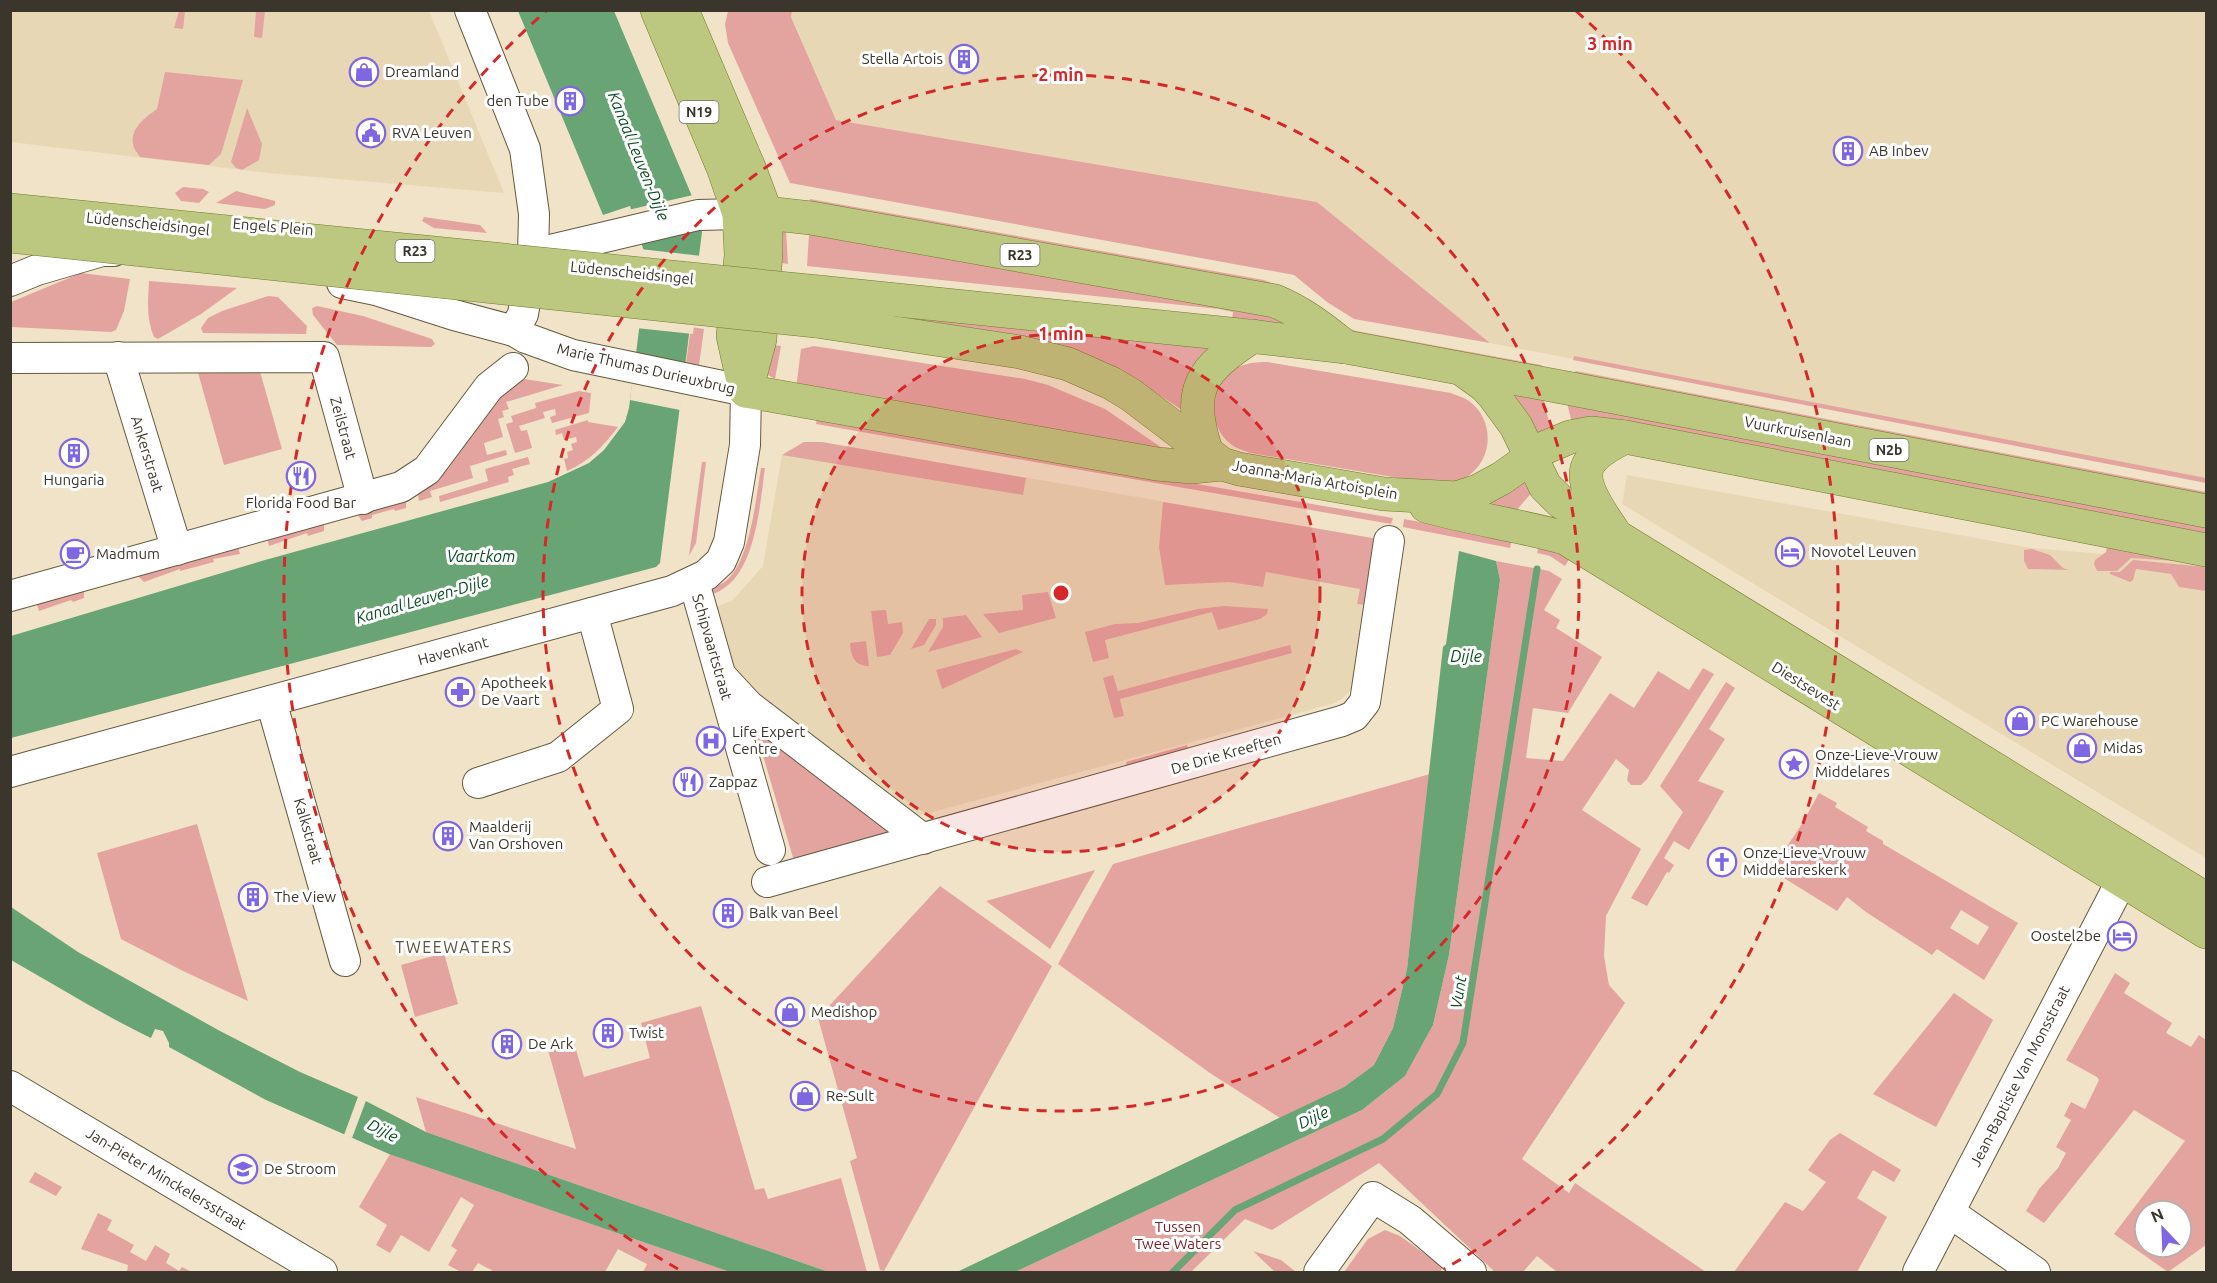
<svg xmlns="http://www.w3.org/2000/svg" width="2217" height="1283" font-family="Ubuntu,sans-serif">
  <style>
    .built { fill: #e8d7b4 }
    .green { fill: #e3a4a0; fill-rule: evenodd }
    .water { fill: #69a474 }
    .pier { fill: #f0e3c7 }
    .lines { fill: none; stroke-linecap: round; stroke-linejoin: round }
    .stream { stroke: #69a474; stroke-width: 7 }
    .minor-casing { stroke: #655a41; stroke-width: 32 }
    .major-casing { stroke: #727c2a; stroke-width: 34 }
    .minor { stroke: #fff; stroke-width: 30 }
    .major { stroke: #bcc77f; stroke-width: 33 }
    .major-bridge-casing { stroke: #727c2a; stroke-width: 34; stroke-linecap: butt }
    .major-bridge { stroke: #bcc77f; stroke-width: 33 }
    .ring { fill: none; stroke: #d62828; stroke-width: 3; stroke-dasharray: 10 8 }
    .labels { text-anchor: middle; stroke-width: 6; stroke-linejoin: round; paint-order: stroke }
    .shield { fill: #fff; stroke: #76726b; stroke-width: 1.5 }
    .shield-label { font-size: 14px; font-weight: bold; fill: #3b362b }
    .poi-label { font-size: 15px; fill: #3b362b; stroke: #fff; text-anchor: start }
    .street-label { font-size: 15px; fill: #3b362b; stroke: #fff }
    .park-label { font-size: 15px; fill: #791f22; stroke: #fff }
    .water-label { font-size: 16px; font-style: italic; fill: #0a4e21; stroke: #fff }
    .neighbourhood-label { font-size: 16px; letter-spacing: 1.5px; fill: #5f543c; stroke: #fff }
    .centre { fill: #d62828; stroke: #fff; stroke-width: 3 }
    .ring-label { font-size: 18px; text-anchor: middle; font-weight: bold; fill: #d62828; stroke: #fff; stroke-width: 6; stroke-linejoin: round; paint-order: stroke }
  </style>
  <rect width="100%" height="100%" fill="#f0e3c7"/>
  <g class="built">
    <polygon points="792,10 2206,11 2206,480 1490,343 1317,202 836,120 791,16"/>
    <polygon points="11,11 429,11 504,193 268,173 11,142"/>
    <polygon points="804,442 822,442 1378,539 1353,682 1350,691 1342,699 1332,704 911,818 757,702 720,660 706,610 732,601 763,566 782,455"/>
    <polygon points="1627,475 2031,548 2206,563 2206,858 1622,504"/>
  </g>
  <g class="green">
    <polygon points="179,11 185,11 183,29 174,28"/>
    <polygon points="256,11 265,11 262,38 254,37"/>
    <polygon points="728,11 792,11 791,17 836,120 1317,202 1490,343 1354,319 1327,302 1294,275 790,183 728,43 725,24"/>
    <path d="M 165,72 L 243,80 L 221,154 L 209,165 L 140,157 C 138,154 133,148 133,144 C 130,128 146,117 157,109 Z"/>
    <polygon points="247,108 262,144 259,160 242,170 236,168 231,162"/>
    <polygon points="183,187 203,189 209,192 199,203 181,201 175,193"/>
    <polygon points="236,191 275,201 275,205 265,209 216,203"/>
    <polygon points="810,199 1264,280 1289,289 1344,327 1356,331 1541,365 1546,369 1371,340 809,206"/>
    <polygon points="424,217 480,225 487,233 434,228 422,221"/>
    <polygon points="786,230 788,264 774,262 773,235"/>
    <polygon points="809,234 1266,311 1293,325 1232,319 1233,312 1219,309 807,266"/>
    <polygon points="81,273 130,279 124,311 116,330 111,332 11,327 11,302"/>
    <path d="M 149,281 L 237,288 L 201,314 L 158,339 L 154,337 C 146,318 148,301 149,281 Z"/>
    <polygon points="268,296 278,297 307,326 306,334 203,333 201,328 208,318 222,311"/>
    <polygon points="317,306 363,316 432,339 435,344 431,347 337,345 313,315 312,308"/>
    <polygon points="855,311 1211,345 1182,410 1129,375"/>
    <polygon points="691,327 704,329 699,365 686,363"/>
    <polygon points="772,345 781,346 775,379 768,375"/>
    <polygon points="814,346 1025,379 1048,385 1105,409 1171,454 796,389 801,349"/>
    <polygon points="1574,356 2206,478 2206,483 1573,360"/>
    <polygon points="257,361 282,449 224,465 195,362"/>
    <path d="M 1267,362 L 1451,393 C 1457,396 1464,397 1469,401 C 1500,424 1491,473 1453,483 C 1448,485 1440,484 1434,484 L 1250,453 C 1244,450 1237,449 1232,445 C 1207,427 1206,384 1234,369 C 1245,363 1255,362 1267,362 Z"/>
    <polygon points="1576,371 2206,492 2206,498 1571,374"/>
    <polygon points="524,379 563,385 506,402 509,409 502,411 504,417 498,419 503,437 484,443 487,455 506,450 507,455 470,466 473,478 430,491 432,497 419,501 418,494 500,389 510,383"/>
    <polygon points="1504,387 1542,394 1551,430 1535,438"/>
    <polygon points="579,391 591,393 589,413 552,423 550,417 556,415 555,409 543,412 545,418 519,426 521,431 527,430 532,448 515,453 506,424 513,422 511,416 536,408 535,403"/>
    <polygon points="1566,399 2206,521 2206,538 1572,423"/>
    <polygon points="817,418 1393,518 1391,524 816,424"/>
    <path d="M 588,420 L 588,422 L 618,427 C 603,446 590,461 567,471 L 564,459 L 568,458 L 567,452 L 573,450 L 571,444 L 577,442 L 576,437 L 564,440 L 562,433 L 556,435 L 555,430 Z"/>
    <polygon points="804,442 822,442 1026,478 1023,495 782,455"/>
    <polygon points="528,457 530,464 512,469 514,475 508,477 509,482 440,502 439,496 488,481 485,469"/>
    <polygon points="702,462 706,462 696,543 689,556"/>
    <path d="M 761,468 L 765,468 C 760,503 756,571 721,590 C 717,593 712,594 707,595 L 705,589 C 711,587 718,586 723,583 C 750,566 756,497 761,468 Z"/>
    <polygon points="1524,480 1534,490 1515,512 1486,505 1510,493"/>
    <polygon points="406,497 406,508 395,511 394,509 372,515 372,518 362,521 357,514"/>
    <polygon points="1163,502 1378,539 1366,605 1357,604 1360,589 1266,572 1263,587 1229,582 1165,585 1159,547"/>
    <polygon points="1404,519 1512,539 1510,548 1403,527"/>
    <polygon points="324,520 324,531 308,536 307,533 269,546 267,536"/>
    <polygon points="237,544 240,554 213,559 214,562 180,571 180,569 144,582 138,576"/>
    <polygon points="1539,545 1555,549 1570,558 1565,566 1550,556 1537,553"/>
    <polygon points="2107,545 2206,563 2131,558 2117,571 2097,571 2094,564 2095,560 2106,552"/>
    <polygon points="2032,549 2050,555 2063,568 2069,570 2028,569 2024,561 2024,550"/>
    <polygon points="2133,560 2206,567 2206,591 2179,587 2171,574 2136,569 2133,580 2130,582 2110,574 2110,572 2120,572"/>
    <polygon points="1496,561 1549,571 1562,579 1544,610 1560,620 1556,628 1602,657 1568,713 1533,708 1526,758 1563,761 1610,693 1634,708 1658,671 1689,690 1703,668 1714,674 1647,779 1641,785 1631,785 1627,780 1629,770 1616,759 1582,810 1641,849 1606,916 1604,956 1609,985 1625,1003 1522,1159 1569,1193 1575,1183 1706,1272 1557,1272 1537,1256 1523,1272 1495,1272 1379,1163 1272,1230 1245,1219 1191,1272 1015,1272 1362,1110 1405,1076 1433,1025 1449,955 1500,580"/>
    <polygon points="84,587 84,598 73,602 71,600 39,611 36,601"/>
    <polygon points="1048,592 1056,618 999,633 983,614 1023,610 1022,595"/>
    <polygon points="1224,606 1268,609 1267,614 1260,619 1218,630 1212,612 1105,640 1109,658 1093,662 1085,632 1115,624 1138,623 1198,609"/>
    <polygon points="886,610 888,624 902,622 903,633 890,655 877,657 871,611"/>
    <polygon points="966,615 982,637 928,652 943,627 943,618"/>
    <polygon points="929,619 936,619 936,625 924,645 911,649"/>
    <path d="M 866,641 L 869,666 C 854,666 851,656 850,643 Z"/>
    <polygon points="1290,645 1292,653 1120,699 1124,716 1114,718 1103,678 1113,675 1118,691"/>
    <polygon points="1016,649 1023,652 942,689 936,670"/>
    <polygon points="1726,682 1735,688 1709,729 1725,739 1698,781 1724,791 1689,850 1674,841 1664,858 1674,865 1669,873 1667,872 1647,906 1631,898 1683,812 1660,786"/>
    <polygon points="752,718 887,824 890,834 794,861"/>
    <polygon points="1187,745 1189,751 1127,768 1126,762"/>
    <polygon points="1430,774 1407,969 1393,1028 1374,1065 1344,1087 1280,1118 1210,1073 1058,964 1113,864"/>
    <path d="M 1819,793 L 1837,803 L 1835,807 L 1868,827 L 1866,831 L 1883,841 L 1883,844 L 2018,923 L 1984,980 L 1937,949 L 1932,955 L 1866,912 L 1847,897 L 1837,911 L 1771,870 L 1802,824 ZM 1961,910 L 1989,927 L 1978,945 L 1950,928 Z"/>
    <polygon points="197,824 248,1001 183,971 121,939 97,853"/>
    <polygon points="1095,870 1050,949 986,901"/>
    <polygon points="940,886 1052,966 884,1271 880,1270 850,1161 857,1158 818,1018"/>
    <polygon points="444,953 458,1004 415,1017 401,965"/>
    <path d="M 2115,973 L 2130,983 L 2124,993 L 2172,1023 L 2166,1033 L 2191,1047 L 2199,1035 L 2206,1040 L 2206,1245 L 2168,1272 L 2114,1234 L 2185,1141 L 2134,1110 L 2044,1223 L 2026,1211 L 2039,1189 L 2058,1168 L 2066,1153 L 2056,1147 L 2071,1120 L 2064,1116 L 2071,1102 L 2085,1109 L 2099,1080 L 2097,1077 L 2066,1060 ZM 2145,1211 L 2181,1211 L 2181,1247 L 2145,1247 Z"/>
    <polygon points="1954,993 1993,1020 1936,1127 1873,1094"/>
    <polygon points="701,1006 755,1190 764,1188 768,1199 841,1178 867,1272 829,1272 426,1132 416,1097 576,1149 548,1050 574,1043 584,1077 650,1058 641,1023"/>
    <polygon points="1840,1133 1901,1170 1894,1182 1873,1170 1857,1198 1887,1217 1857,1272 1734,1272 1785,1202 1803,1211 1826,1182 1808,1170 1830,1140"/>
    <polygon points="390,1154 730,1272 643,1272 647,1264 618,1249 605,1272 495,1272 478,1263 472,1272 461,1272 448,1265 457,1250 451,1246 474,1205 461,1197 429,1252 401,1235 390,1253 376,1245 387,1225 359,1207"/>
    <polygon points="35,1172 62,1187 56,1196 29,1182"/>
    <polygon points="98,1213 112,1220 107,1230 134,1245 130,1252 146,1261 155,1245 170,1254 166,1263 179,1271 182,1267 192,1272 127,1272 128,1265 81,1249"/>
    <polygon points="1385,1230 1400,1236 1443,1267 1440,1272 1344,1272 1368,1239"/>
    <polygon points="1253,1251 1281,1260 1296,1272 1275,1272"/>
  </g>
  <g class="water">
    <polygon points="518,11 614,11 694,201 702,232 660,563 656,567 11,738 11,636 265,560 548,482 589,463 604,450 625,422 629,408 639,330 645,255 630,206 603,215"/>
    <polygon points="1459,551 1496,561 1500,580 1449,955 1433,1025 1405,1076 1362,1110 1015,1272 957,1272 1344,1087 1374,1065 1393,1028 1407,969 1443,647 1446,644"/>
    <path d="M 11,907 L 78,952 L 220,1031 L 300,1072 L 358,1097 L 426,1132 L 829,1272 L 730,1272 L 389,1154 L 266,1100 L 169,1047 L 169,1043 L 163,1031 L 155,1029 L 151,1038 C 103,1015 57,986 11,960 Z"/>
  </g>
  <g class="pier">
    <polygon points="693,195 701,229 638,243 628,210"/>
    <polygon points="640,249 702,256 693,334 636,328 642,256"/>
    <polygon points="635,357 685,368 680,410 630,400"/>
    <polygon points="359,1094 367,1098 352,1138 344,1135"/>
  </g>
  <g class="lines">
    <polyline class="stream" points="1173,1272 1235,1210 1383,1139 1437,1094 1463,1043 1537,569"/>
    <g class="minor-casing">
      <g id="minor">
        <polyline points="470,10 525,149 534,214 533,254 523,314 514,331"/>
        <polyline points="533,254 698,215 739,214"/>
        <polyline points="10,281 37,270 102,251 114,251"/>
        <polyline points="118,357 177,550"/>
        <polyline points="10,358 324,357 363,499"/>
        <polyline points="694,582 770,850"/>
        <polyline points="10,596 401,487 427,470 489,387 513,368"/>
        <polyline points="724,679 749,706 923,839"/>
        <polyline points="271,701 345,961"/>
        <polyline points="10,772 672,591 706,575 721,561 729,542 745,445 746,391 573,355 526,338 514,331 454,315 376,290 342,283"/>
        <polyline points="478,783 558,757 618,709 592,613"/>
        <polyline points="767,882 1342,721 1354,716 1365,702 1389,541"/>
        <polyline points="10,1086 322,1272"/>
        <polyline points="1949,1212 2035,1272"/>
        <polyline points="1319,1272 1373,1197 1410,1220 1471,1272"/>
        <polyline points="1918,1272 2122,880"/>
      </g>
    </g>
    <g class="major-casing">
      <g id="major">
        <polyline points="657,10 724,170 739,214 741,255 733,336 745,390"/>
        <polyline points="682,10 750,170 766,213 766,252 760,339 746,391"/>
        <path d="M 739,214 L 766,213 L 811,218 L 1275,301 C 1302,312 1323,329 1346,347"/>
        <polyline points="819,292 1230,334 1346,347 1572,389 2206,511"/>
        <polyline points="816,321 1020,352 1068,364 1111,383 1131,395 1222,464 1239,469 1384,494 1457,498 1478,491 1502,478 1544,448 1570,437 1591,433 1625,437 2206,550"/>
        <polyline points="1463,370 1485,386 1494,396 1516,426 1545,486 1561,502 2206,899"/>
        <polyline points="746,391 1157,464 1192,467 1222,464"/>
        <path d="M 1206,450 C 1186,388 1201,370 1253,336"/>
        <path d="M 1426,506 C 1472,519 1519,525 1565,538 L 2206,932"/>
        <path d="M 1613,531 C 1603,515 1576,482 1590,462 C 1598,450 1614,443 1625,437"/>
      </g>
    </g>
    <use href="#minor" class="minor"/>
    <use href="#major" class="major"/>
    <g class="major-bridge-casing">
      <g id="major-bridge">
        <polyline points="10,210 819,292"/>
        <polyline points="10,236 816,321"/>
      </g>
    </g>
    <use href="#major-bridge" class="major-bridge"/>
  </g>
  <circle cx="1061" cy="593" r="259" fill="#d62828" fill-opacity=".12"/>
  <g class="ring">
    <circle cx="1061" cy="593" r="259"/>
    <circle cx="1061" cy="593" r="518"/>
    <path d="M678 1269A777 777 0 0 1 546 11M1576 11A777 777 0 0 1 1444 1269"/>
  </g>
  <defs>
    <g id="building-ring" transform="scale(1.5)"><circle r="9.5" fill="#fff" stroke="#7f67e2" stroke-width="1.5"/><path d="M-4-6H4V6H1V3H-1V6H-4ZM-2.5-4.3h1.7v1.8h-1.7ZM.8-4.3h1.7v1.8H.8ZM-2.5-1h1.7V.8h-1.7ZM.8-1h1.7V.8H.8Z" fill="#7f67e2"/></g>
    <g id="shop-ring" transform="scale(1.5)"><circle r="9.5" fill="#fff" stroke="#7f67e2" stroke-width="1.5"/><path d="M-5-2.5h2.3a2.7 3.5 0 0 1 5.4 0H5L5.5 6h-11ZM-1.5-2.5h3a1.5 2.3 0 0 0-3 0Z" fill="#7f67e2"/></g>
    <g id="civic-ring" transform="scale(1.5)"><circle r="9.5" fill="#fff" stroke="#7f67e2" stroke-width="1.5"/><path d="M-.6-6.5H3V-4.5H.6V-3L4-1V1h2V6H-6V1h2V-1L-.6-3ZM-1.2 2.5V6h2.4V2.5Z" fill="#7f67e2"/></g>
    <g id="restaurant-ring" transform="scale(1.5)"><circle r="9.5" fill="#fff" stroke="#7f67e2" stroke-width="1.5"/><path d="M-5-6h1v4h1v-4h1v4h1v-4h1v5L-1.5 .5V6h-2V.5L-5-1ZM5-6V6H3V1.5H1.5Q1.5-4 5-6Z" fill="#7f67e2"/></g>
    <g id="hotel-ring" transform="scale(1.5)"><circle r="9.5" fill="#fff" stroke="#7f67e2" stroke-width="1.5"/><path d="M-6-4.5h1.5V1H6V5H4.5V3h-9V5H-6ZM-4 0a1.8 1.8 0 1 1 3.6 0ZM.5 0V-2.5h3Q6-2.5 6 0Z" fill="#7f67e2"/></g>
    <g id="cafe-ring" transform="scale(1.5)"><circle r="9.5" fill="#fff" stroke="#7f67e2" stroke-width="1.5"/><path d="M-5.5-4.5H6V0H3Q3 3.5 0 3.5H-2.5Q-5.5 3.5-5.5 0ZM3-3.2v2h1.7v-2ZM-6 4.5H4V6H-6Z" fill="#7f67e2"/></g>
    <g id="pharmacy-ring" transform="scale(1.5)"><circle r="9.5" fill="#fff" stroke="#7f67e2" stroke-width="1.5"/><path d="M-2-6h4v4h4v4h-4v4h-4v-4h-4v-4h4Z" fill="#7f67e2"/></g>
    <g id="hospital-ring" transform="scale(1.5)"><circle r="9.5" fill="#fff" stroke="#7f67e2" stroke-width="1.5"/><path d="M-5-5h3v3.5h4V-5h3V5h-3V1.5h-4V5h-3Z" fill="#7f67e2"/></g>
    <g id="sight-ring" transform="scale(1.5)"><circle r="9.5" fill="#fff" stroke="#7f67e2" stroke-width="1.5"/><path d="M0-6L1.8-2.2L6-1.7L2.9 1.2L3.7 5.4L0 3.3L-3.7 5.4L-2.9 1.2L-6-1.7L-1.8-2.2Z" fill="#7f67e2"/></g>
    <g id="church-ring" transform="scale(1.5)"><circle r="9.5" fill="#fff" stroke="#7f67e2" stroke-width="1.5"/><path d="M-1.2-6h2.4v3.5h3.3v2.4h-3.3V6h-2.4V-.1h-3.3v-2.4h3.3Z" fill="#7f67e2"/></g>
    <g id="school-ring" transform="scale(1.5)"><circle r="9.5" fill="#fff" stroke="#7f67e2" stroke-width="1.5"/><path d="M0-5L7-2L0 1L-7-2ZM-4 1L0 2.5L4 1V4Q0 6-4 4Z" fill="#7f67e2"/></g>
  </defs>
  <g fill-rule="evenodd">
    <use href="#building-ring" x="964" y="59"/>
    <use href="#shop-ring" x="364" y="72"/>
    <use href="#building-ring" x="570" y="101"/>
    <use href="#civic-ring" x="371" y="133"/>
    <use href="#building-ring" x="1848" y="151"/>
    <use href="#building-ring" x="74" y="453"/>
    <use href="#restaurant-ring" x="301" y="476"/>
    <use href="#hotel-ring" x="1790" y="552"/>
    <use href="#cafe-ring" x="75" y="554"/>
    <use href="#pharmacy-ring" x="460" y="692"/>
    <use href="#shop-ring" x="2020" y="721"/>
    <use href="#hospital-ring" x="711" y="741"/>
    <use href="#shop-ring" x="2082" y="748"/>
    <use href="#sight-ring" x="1794" y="764"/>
    <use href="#restaurant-ring" x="688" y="782"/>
    <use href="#building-ring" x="448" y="836"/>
    <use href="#church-ring" x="1722" y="862"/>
    <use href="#building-ring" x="253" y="897"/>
    <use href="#building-ring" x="728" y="913"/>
    <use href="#hotel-ring" x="2122" y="936"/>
    <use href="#shop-ring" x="790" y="1012"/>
    <use href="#building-ring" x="608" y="1033"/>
    <use href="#building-ring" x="507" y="1044"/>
    <use href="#shop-ring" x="805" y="1096"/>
    <use href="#school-ring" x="243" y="1169"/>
  </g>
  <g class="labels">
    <g class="shield">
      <rect x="679.5" y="101" width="39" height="22" rx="4.5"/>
      <rect x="395.5" y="240" width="39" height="22" rx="4.5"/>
      <rect x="1000.5" y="244" width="39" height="22" rx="4.5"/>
      <rect x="1869.5" y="439" width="39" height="22" rx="4.5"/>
    </g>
    <g class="shield-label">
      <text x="699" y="117">N19</text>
      <text x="415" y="256">R23</text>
      <text x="1020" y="260">R23</text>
      <text x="1889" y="455">N2b</text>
    </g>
    <g class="poi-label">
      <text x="943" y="64" text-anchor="end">Stella Artois</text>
      <text x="385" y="77">Dreamland</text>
      <text x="549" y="106" text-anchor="end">den Tube</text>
      <text x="392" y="138">RVA Leuven</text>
      <text x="1869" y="156">AB Inbev</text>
      <text x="74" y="485" text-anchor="middle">Hungaria</text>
      <text x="301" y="508" text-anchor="middle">Florida Food Bar</text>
      <text x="1811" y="557">Novotel Leuven</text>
      <text x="96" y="559">Madmum</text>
      <text x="481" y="688">Apotheek<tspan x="481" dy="17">De Vaart</tspan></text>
      <text x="2041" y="726">PC Warehouse</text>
      <text x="732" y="737">Life Expert<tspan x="732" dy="17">Centre</tspan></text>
      <text x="2103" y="753">Midas</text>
      <text x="1815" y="760">Onze-Lieve-Vrouw<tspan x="1815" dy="17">Middelares</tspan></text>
      <text x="709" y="787">Zappaz</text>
      <text x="469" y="832">Maalderij<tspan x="469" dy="17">Van Orshoven</tspan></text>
      <text x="1743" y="858">Onze-Lieve-Vrouw<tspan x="1743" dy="17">Middelareskerk</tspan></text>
      <text x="274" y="902">The View</text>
      <text x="749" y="918">Balk van Beel</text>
      <text x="2101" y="941" text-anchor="end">Oostel2be</text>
      <text x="811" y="1017">Medishop</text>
      <text x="629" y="1038">Twist</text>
      <text x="528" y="1049">De Ark</text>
      <text x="826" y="1101">Re-Sult</text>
      <text x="264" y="1174">De Stroom</text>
    </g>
    <g class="street-label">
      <text transform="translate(148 224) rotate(6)" y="5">Lüdenscheidsingel</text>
      <text transform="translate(273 227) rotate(5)" y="5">Engels Plein</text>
      <text transform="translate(632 273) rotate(6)" y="5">Lüdenscheidsingel</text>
      <text transform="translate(646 369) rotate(13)" y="5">Marie Thumas Durieuxbrug</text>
      <text transform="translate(343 428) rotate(75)" y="5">Zeilstraat</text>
      <text transform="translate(1798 432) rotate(11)" y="5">Vuurkruisenlaan</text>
      <text transform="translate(147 454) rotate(73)" y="5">Ankerstraat</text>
      <text transform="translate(1315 480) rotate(10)" y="5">Joanna-Maria Artoisplein</text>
      <text transform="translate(712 647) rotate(74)" y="5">Schipvaartstraat</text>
      <text transform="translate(453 651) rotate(-15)" y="5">Havenkant</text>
      <text transform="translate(1806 686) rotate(32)" y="5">Diestsevest</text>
      <text transform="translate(1226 754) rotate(-16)" y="5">De Drie Kreeften</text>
      <text transform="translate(308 831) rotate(74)" y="5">Kalkstraat</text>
      <text transform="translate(2020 1076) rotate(-63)" y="5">Jean-Baptiste Van Monsstraat</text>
      <text transform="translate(166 1179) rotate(31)" y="5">Jan-Pieter Minckelersstraat</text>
    </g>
    <g class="park-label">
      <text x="1178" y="1232">Tussen<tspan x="1178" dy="17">Twee Waters</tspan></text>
    </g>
    <g class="water-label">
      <text transform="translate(639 156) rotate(68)" y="6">Kanaal Leuven-Dijle</text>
      <text x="481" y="562">Vaartkom</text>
      <text transform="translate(422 599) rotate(-16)" y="6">Kanaal Leuven-Dijle</text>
      <text x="1466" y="662">Dijle</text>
      <text transform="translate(1458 992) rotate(-81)" y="6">Vunt</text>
      <text transform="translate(1313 1117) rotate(-25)" y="6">Dijle</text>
      <text transform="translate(383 1130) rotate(27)" y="6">Dijle</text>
    </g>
    <g class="neighbourhood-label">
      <text x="454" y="953">TWEEWATERS</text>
    </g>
  </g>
  <circle cx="1061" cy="593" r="9" class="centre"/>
  <g class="ring-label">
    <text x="1610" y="50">3 min</text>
    <text x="1061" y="81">2 min</text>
    <text x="1061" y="340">1 min</text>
  </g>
  <rect width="2217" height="1283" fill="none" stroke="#3b362b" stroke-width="24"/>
  <g transform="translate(2163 1229) rotate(337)"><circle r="28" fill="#ffffff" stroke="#b1afaa" stroke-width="1.5"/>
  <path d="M0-4.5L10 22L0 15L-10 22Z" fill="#7f67e2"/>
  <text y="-9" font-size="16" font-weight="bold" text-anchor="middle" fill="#3b362b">N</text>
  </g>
</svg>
